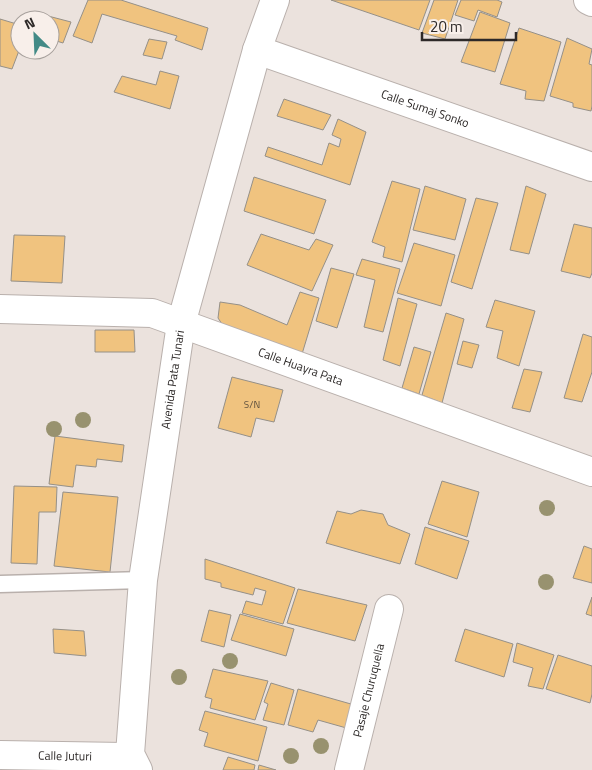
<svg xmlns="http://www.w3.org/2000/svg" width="592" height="770" font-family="'Titillium Web',sans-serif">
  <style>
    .building { fill: #f0c37f; stroke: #959088 }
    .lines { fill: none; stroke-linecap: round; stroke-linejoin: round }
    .service-casing { stroke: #b9b0ac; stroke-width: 19 }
    .minor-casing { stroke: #b9b0ac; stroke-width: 30 }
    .service { stroke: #fff; stroke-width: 16 }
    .minor { stroke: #fff; stroke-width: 28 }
    .tree { fill: #98926f }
    .labels { text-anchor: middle; stroke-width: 4; stroke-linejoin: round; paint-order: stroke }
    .number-label { font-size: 10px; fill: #5e503e }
    .street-label { font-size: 12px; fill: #2d2928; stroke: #f8efea }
  </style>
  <rect width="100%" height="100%" fill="#ebe2dd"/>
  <g class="building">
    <polygon points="88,0 121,0 208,28 202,50 175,40 177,36 102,14 92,43 73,36"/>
    <polygon points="331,0 430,0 419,30"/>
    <polygon points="434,0 458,0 445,39 422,33"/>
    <polygon points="461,0 497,0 502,2 497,17 478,10 474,21 455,15"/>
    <polygon points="480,12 510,23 495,72 461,62"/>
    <polygon points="48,16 71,22 63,43 50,39 50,20 47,20"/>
    <polygon points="0,19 20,25 20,48 12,69 0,66"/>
    <polygon points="519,28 561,42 544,101 525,99 526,91 500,84"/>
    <polygon points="567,38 592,49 589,64 592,65 592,106 591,111 573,107 573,103 550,96"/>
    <polygon points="149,39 167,42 162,59 143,55"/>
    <polygon points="160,71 179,76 170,109 114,92 122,76 156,85"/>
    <polygon points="284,99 331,115 323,130 277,116"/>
    <polygon points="338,119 366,132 350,185 265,156 268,147 322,165 329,143 339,147 341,139 332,135"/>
    <polygon points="254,177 326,200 314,234 244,211"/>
    <polygon points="392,181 420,189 402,262 383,257 385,247 372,242"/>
    <polygon points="425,186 466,199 455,240 413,230"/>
    <polygon points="526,186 546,194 529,254 510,250"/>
    <polygon points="476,198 498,203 472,289 451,282"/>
    <polygon points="574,224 592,228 592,273 590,278 561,271"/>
    <polygon points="261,234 309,250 316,239 333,245 312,291 247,265"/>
    <polygon points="14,235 65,236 62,283 11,281"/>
    <polygon points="414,243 455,255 441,306 397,293"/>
    <polygon points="362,259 400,269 383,332 364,327 375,280 356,275"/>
    <polygon points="331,268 354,274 337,328 316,321"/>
    <polygon points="300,292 319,298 302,354 229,328 222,324 218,318 220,302 240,305 287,325"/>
    <polygon points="398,298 417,304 400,366 383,360"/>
    <polygon points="495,300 535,311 519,366 497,358 503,331 486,327"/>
    <polygon points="446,313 464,319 442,403 422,395"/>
    <polygon points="95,330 134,330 135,352 95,352"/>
    <polygon points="583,334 592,337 592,372 582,402 564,398"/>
    <polygon points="463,341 479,345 472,368 457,364"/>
    <polygon points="414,347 431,352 419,394 402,388"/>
    <polygon points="524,369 542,372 530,412 512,408"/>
    <polygon points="232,377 283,390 274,422 256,418 251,437 218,428"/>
    <polygon points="55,436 124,445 122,462 97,459 96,467 76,465 73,487 49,484"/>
    <polygon points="442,481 479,492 467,537 428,524"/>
    <polygon points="14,486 57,487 56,512 39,512 37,564 11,563"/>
    <polygon points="63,492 118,497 110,572 54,566"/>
    <polygon points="361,510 383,514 388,525 410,534 400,564 326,543 337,511 351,514"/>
    <polygon points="425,527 469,541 457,579 415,564"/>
    <polygon points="584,546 592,549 592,583 573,578"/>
    <polygon points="205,559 295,588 283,624 242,613 246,601 262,605 266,591 255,588 253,595 221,587 221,583 205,579"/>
    <polygon points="298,589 367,605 355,641 287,623"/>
    <polygon points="592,597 592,616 586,614"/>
    <polygon points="209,610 231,615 224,647 201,641"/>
    <polygon points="240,614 294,629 286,656 231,640"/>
    <polygon points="53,629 84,631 86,656 54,653"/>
    <polygon points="465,629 513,644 504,677 455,661"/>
    <polygon points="517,643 554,655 543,689 528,686 533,668 513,662"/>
    <polygon points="558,655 592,666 592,694 590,703 546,689"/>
    <polygon points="213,669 268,681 255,720 210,708 212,699 205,697"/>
    <polygon points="271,683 294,690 284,725 263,720 268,704 264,702"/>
    <polygon points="298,689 358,706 350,729 318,720 313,732 288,725"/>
    <polygon points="205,711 267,727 258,761 204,746 208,733 199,730"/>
    <polygon points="228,757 255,765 254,770 223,770"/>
    <polygon points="259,765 276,770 258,770"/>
  </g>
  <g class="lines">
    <g class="service-casing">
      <polyline id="service" points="0,584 143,580"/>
    </g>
    <g class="minor-casing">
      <g id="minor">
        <polyline points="588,0 592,2"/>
        <path id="s1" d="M 257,50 L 592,167"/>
        <path id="s2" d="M 0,309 L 152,313 L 592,472"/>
        <path id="s3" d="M 0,755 L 124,757 L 130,754"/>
        <path id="s4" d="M 138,770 L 130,754 L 143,580 L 181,324 L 257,50 L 275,0"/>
        <path id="s5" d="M 349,770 L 389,609"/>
      </g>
    </g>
    <use href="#service" class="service"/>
    <use href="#minor" class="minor"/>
  </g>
  <g class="tree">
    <circle cx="83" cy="420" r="8"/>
    <circle cx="54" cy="429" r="8"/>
    <circle cx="547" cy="508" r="8"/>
    <circle cx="546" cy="582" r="8"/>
    <circle cx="230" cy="661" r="8"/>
    <circle cx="179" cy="677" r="8"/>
    <circle cx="321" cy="746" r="8"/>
    <circle cx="291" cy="756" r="8"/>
  </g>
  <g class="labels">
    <g class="number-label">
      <text x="252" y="408">S/N</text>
    </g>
    <g class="street-label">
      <text dy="4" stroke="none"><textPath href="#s1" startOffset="178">Calle Sumaj Sonko</textPath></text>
      <text dy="4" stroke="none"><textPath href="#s2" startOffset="310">Calle Huayra Pata</textPath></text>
      <text dy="4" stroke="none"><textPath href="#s4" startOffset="395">Avenida Pata Tunari</textPath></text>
      <text dy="4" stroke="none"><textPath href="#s5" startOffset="82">Pasaje Churuquella</textPath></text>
      <text dy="4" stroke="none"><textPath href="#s3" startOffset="65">Calle Juturi</textPath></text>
    </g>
  </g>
  <g transform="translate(35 35) rotate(336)"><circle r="24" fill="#f8efea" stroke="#a7a09c"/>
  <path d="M0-4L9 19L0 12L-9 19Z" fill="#438a86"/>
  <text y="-8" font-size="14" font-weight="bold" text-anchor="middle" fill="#2d2928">N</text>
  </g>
  <path d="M422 32v8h94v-8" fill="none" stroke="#2d2928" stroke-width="2.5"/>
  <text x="430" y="32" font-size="15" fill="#2d2928" stroke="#f8efea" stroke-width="4" paint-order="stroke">20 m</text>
</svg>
